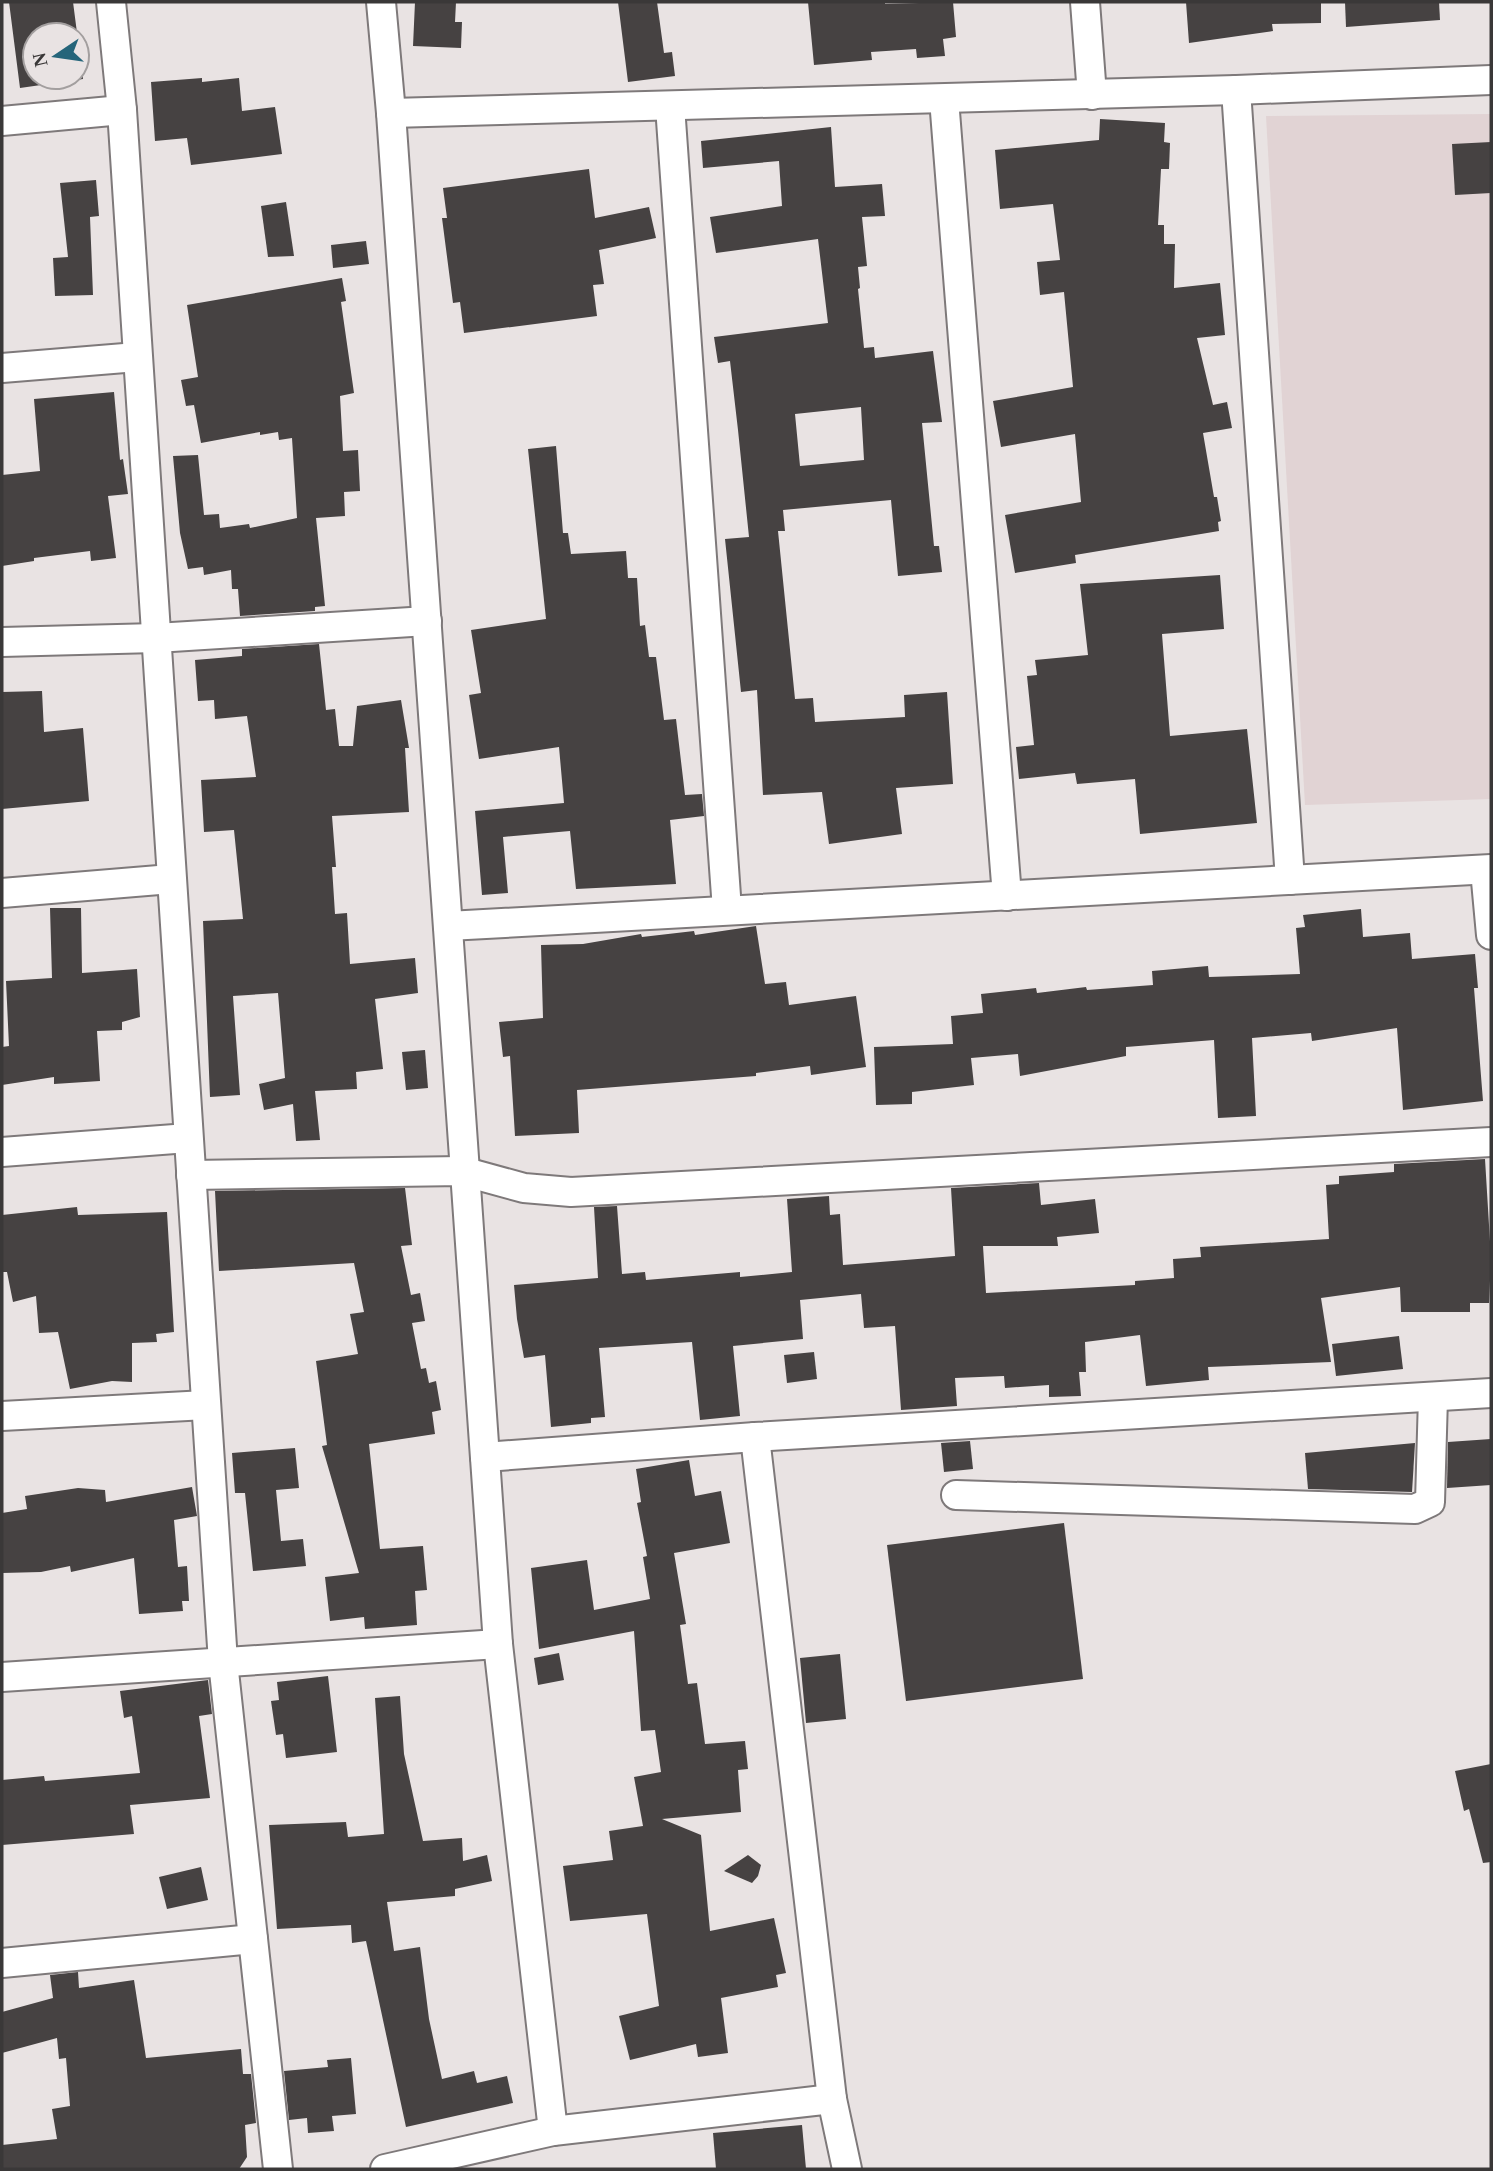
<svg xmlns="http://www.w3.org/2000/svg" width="1493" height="2171" font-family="'Times New Roman',serif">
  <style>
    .built { fill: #e1d3d4 }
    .building { fill: #464242; fill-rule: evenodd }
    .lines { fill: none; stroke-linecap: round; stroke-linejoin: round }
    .minor-casing { stroke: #7e797a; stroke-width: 32 }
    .minor { stroke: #fff; stroke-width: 28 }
  </style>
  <rect width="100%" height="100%" fill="#e9e3e3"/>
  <polygon class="built" points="1491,114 1491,799 1305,805 1266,116"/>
  <g class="building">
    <path d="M 9,2 L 73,2 L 83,79 L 20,88 ZM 35,35 L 77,35 L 77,77 L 35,77 Z"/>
    <polygon points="415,2 456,2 455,22 462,22 461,48 413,46"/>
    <polygon points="618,2 657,2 664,53 672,52 675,76 628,82"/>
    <polygon points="808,2 885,2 885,4 953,2 956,37 943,39 945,56 917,58 916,49 871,52 872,60 814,65"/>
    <polygon points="1186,2 1321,2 1321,23 1272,24 1273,31 1189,43"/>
    <polygon points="1345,2 1439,2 1440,20 1346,27"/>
    <polygon points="202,78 202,82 239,78 242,111 275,107 282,154 191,165 187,138 155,141 151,82"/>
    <polygon points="1100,119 1165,123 1164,142 1170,143 1169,169 1161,169 1158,225 1164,225 1164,244 1175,244 1174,288 1220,283 1225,335 1197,338 1213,405 1227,402 1232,428 1203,433 1214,497 1217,497 1221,521 1218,522 1219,531 1075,555 1076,563 1015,573 1005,515 1081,502 1075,434 1001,447 993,401 1073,387 1064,292 1040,295 1037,262 1060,260 1053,204 1000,209 995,150 1099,140"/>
    <path d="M 831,127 L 835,187 L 882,184 L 885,216 L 862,217 L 867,266 L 858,267 L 860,288 L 858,289 L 864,348 L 874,347 L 875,358 L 933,351 L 942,422 L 922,423 L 934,546 L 939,546 L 942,572 L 898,576 L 891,500 L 783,510 L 785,531 L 778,531 L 795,699 L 813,698 L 815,722 L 905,717 L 904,695 L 947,692 L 953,784 L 896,788 L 902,834 L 829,844 L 822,792 L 763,795 L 757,690 L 741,692 L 725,539 L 749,537 L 738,430 L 730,361 L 718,363 L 714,337 L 828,323 L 818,239 L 716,253 L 710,217 L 782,206 L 779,161 L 703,168 L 701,141 ZM 861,407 L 864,460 L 800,466 L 795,414 Z"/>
    <polygon points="1491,142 1491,193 1455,195 1452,144"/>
    <polygon points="589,169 595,218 649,207 656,238 599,250 604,284 593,285 597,316 464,333 460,302 453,303 442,218 447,218 443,188"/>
    <polygon points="96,180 99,216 90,217 93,295 55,296 53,258 68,257 60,183"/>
    <polygon points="286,202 294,256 268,257 261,206"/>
    <polygon points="366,241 369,264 333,268 331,245"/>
    <polygon points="342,278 346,301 341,302 354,393 340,396 343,451 358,450 360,491 344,492 345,516 316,518 325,606 315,607 315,611 240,616 238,589 232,589 231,570 204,575 203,567 188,569 180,533 173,456 198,455 204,515 219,514 220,528 249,524 250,528 297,518 292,438 279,440 278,432 260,435 260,432 201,443 194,405 186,406 181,380 198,377 187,305"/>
    <polygon points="114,392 120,460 123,459 128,494 108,496 116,558 91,561 90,551 34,558 34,561 2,566 2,475 40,471 34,399"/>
    <polygon points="556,446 563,533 568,533 571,554 626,551 628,578 637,578 640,626 645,625 649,657 656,657 664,720 676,719 685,795 702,794 704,816 670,820 676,884 576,889 570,831 503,837 508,893 482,895 475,811 564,803 559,747 479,759 469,695 481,693 471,630 546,619 528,449"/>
    <polygon points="1220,575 1224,629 1162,634 1170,736 1247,729 1257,823 1140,834 1135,779 1077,784 1075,773 1019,779 1016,747 1034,745 1027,676 1037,675 1035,660 1088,655 1080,584"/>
    <polygon points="319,644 326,710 335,709 339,746 353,746 357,706 401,700 409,748 405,748 409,812 332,816 336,867 332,867 335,914 347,913 350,964 415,958 418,993 375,999 383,1069 356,1072 357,1089 315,1091 320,1140 296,1141 293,1104 264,1110 259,1084 285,1078 278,993 233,996 240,1095 210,1097 203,921 243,919 234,830 204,832 201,780 256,777 247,716 215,719 214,700 198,701 195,660 242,656 242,649"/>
    <polygon points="42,691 44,732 83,728 89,801 2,809 2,692"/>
    <polygon points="50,908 81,908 82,973 137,969 140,1017 122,1022 122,1030 97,1031 100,1081 54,1084 54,1077 2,1085 2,1047 9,1046 6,981 52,978"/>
    <polygon points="1361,909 1363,937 1410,933 1412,959 1475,954 1478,988 1474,988 1483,1101 1403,1110 1397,1028 1312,1041 1311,1033 1252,1038 1256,1116 1218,1118 1214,1040 1126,1047 1126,1056 1020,1076 1018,1054 971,1058 974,1085 912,1092 912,1104 876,1105 874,1047 953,1044 951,1016 983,1013 981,994 1036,988 1037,993 1086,987 1087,990 1153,985 1152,971 1208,966 1209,977 1300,974 1296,928 1305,927 1303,915"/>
    <polygon points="756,926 765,984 786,982 789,1005 856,996 866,1067 811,1075 810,1066 756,1073 756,1076 577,1090 579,1133 515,1136 510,1056 503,1057 499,1022 543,1018 541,945 583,944 641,934 642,937 694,931 695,935"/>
    <polygon points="425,1050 428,1088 406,1090 402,1052"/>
    <polygon points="1485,1159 1491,1258 1489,1303 1470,1303 1470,1312 1401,1312 1400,1287 1321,1298 1331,1362 1208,1367 1209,1380 1146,1386 1140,1335 1085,1342 1086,1372 1079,1372 1081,1396 1049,1397 1049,1385 1005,1388 1004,1376 955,1378 957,1406 901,1410 895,1326 864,1328 861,1294 800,1300 803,1339 733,1346 740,1416 700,1420 692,1342 599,1348 605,1417 591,1418 591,1423 551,1427 545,1355 524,1358 517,1319 514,1285 598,1278 594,1207 617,1206 622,1274 645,1272 646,1280 740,1272 740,1277 792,1272 787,1199 829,1196 830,1215 840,1214 843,1265 955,1256 951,1188 1039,1183 1041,1205 1095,1199 1099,1233 1057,1237 1058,1246 983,1246 986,1293 1135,1285 1135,1281 1174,1278 1173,1259 1201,1257 1200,1247 1329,1239 1326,1185 1339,1184 1339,1176 1394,1172 1394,1164"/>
    <polygon points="405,1188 412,1245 401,1246 411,1295 420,1293 425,1321 412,1323 421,1369 426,1368 429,1383 436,1381 441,1410 432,1412 435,1434 369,1444 380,1549 423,1546 427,1590 415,1591 417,1625 365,1629 364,1617 330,1621 325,1577 359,1573 322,1446 327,1445 316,1361 358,1354 350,1314 364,1312 354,1263 219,1271 215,1191"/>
    <polygon points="77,1207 78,1215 167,1212 174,1332 156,1334 157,1342 132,1343 132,1382 112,1381 70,1389 58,1332 39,1333 36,1296 13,1302 7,1272 2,1272 2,1215"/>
    <polygon points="1399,1336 1403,1369 1336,1376 1332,1344"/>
    <polygon points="814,1352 817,1379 787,1383 784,1355"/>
    <polygon points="1491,1439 1491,1485 1447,1488 1448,1442"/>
    <polygon points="970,1441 973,1469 944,1472 941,1443"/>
    <polygon points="1415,1443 1412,1492 1308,1489 1305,1453"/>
    <polygon points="295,1448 299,1488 276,1490 281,1541 303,1539 306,1566 253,1571 245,1493 235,1493 232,1453"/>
    <polygon points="689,1460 695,1496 721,1491 730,1543 674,1553 686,1624 680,1625 688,1684 697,1683 705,1744 745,1741 748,1769 738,1770 741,1812 662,1819 701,1835 710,1931 774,1918 786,1973 776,1975 778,1987 721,1998 728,2053 698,2057 696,2044 630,2060 619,2016 659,2006 647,1914 570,1921 563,1866 613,1860 609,1831 643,1826 634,1777 661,1772 655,1730 641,1731 634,1631 539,1649 531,1568 587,1560 594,1610 650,1599 643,1557 647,1556 637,1503 641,1502 636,1469"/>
    <polygon points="192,1487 197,1516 174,1520 178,1567 187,1566 189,1601 182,1601 183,1611 139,1614 134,1558 71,1572 70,1566 41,1572 2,1573 2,1513 27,1509 25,1496 78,1488 105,1490 106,1502"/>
    <polygon points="1064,1523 1083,1679 906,1701 887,1545"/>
    <polygon points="559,1653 564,1680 538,1685 534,1658"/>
    <polygon points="840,1654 846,1719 806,1723 800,1658"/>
    <polygon points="328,1676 337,1752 286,1758 283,1734 276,1735 271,1701 279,1700 277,1682"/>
    <polygon points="208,1680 212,1714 199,1716 210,1798 130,1805 134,1834 2,1845 2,1780 44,1776 45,1781 140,1773 132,1716 124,1718 120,1691"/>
    <polygon points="400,1696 404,1754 423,1841 462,1838 463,1861 487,1855 492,1881 455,1889 455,1896 387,1902 394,1951 420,1947 429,2019 442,2079 474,2071 477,2083 507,2076 513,2103 406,2127 366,1941 352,1943 351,1925 277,1929 269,1825 346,1822 348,1837 384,1834 375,1698"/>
    <polygon points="1491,1764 1491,1862 1483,1863 1469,1809 1464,1811 1455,1771"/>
    <polygon points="748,1855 761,1865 758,1876 752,1883 724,1871"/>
    <polygon points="201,1867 208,1900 167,1909 159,1877"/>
    <polygon points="78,1972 79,1988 134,1980 146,2058 241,2049 243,2074 251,2074 256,2123 245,2125 247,2157 239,2169 2,2169 2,2145 57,2139 52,2109 70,2106 66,2058 59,2059 57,2038 2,2053 2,2012 53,1998 50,1975"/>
    <polygon points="351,2058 356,2114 332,2116 334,2131 308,2133 307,2118 289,2120 284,2071 328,2067 327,2060"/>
    <polygon points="802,2125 806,2169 716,2169 713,2133"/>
  </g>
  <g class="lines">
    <g class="minor-casing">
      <g id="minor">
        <polyline points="111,2 122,110 223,1662 278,2169"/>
        <polyline points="381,2 391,113 498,1644 553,2131"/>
        <polyline points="1085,2 1092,95"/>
        <polyline points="1236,90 1290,880"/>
        <polyline points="944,99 1007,896"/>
        <polyline points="670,106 727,910"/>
        <polyline points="391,113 1236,90 1491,80"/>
        <polyline points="2,121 122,110"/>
        <polyline points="2,368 137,357"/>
        <polyline points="2,642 156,638 427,621"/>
        <polyline points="1485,870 1491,935"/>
        <polyline points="2,893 171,879"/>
        <polyline points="448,926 1491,869"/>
        <polyline points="2,1152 188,1138"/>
        <polyline points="191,1175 462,1171 524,1188 571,1192 1491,1142"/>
        <polyline points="2,1416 206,1405"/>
        <polyline points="755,1437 832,2099 847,2169"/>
        <polyline points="485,1457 755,1437 1491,1393"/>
        <polyline points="956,1495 1415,1509 1430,1502 1433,1397"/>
        <polyline points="2,1677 498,1644"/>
        <polyline points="2,1963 253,1939"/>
        <polyline points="385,2169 553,2131 832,2099"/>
      </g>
    </g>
    <use href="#minor" class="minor"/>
  </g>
  <rect width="1493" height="2171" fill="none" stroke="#3a3838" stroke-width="7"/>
  <g transform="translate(56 56) rotate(257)"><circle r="33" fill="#e9e3e3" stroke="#a39f9f" stroke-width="2"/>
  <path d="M0-5L12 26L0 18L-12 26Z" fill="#25657a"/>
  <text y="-10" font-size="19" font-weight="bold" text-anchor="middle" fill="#3a3838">N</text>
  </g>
</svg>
